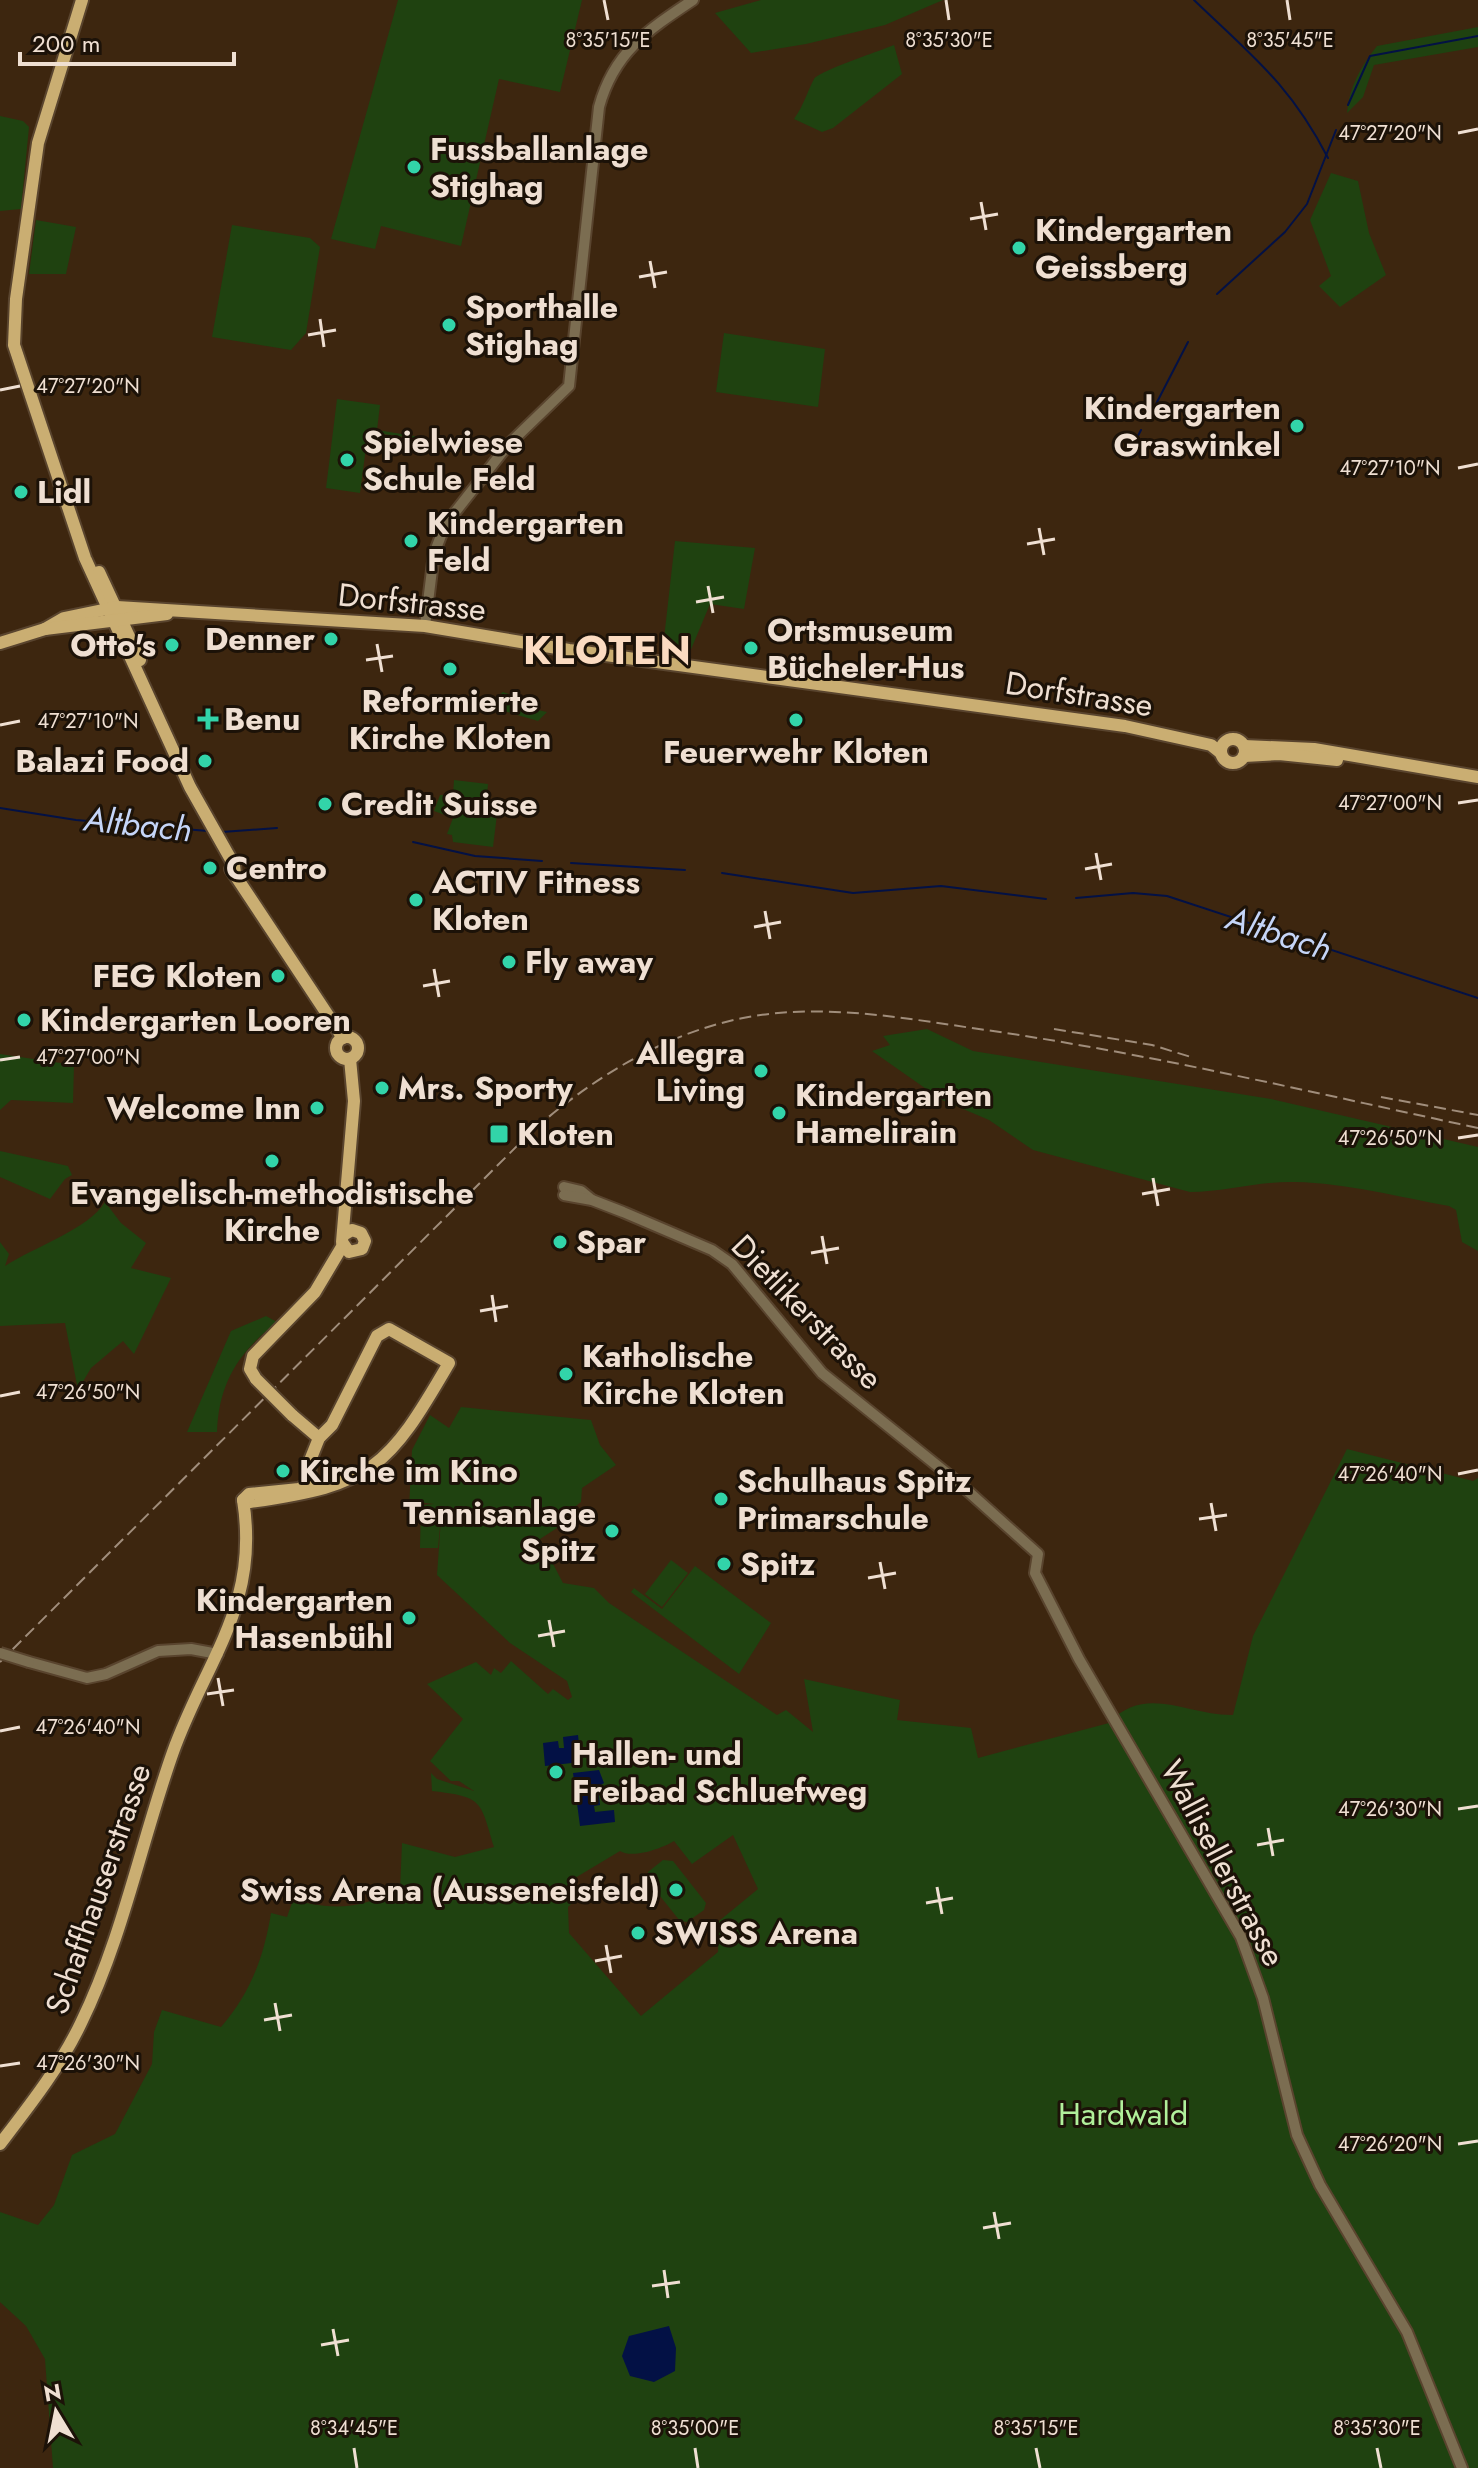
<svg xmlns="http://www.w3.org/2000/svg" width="1478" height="2468" font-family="Jost,sans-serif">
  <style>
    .green { fill: #1f4210; fill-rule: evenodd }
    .water { fill: #031145 }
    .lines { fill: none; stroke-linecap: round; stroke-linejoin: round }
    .stream { stroke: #031145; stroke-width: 2 }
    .minor-casing { stroke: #59442e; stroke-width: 14 }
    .major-casing { stroke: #59442e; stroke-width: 16 }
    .minor { stroke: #7b6d51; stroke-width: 10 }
    .major { stroke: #caae72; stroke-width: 12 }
    .rail { stroke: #a08d7b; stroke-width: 2; stroke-dasharray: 12 6; stroke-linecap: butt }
    .minor-bridge-casing { stroke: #59442e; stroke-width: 14; stroke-linecap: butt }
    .major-bridge-casing { stroke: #59442e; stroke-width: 16; stroke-linecap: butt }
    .minor-bridge { stroke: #7b6d51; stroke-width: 10 }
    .major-bridge { stroke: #caae72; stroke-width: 12 }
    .ticks { fill: none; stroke: #efdfd2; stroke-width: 3 }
    .poi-dot { fill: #32d4a9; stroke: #1c1208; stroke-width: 3 }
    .labels { text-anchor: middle; stroke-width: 6; stroke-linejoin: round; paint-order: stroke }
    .poi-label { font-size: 32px; font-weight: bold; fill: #efdfd2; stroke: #1c1208; text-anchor: start }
    .street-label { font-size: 32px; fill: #efdfd2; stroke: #1c1208 }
    .park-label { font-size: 32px; fill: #b1f09b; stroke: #1c1208 }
    .water-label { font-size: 34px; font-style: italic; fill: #c5d5f8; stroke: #1c1208 }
    .district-label { font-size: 40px; font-weight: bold; letter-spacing: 2px; fill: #fbdbc1; stroke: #1c1208 }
    .ticks-label { font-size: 20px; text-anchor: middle; fill: #efdfd2; stroke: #1c1208; stroke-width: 6; stroke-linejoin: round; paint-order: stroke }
  </style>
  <rect width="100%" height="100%" fill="#3d260f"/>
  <g class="green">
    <polygon points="398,0 582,0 560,92 499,79 461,246 381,226 375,249 331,239"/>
    <polygon points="761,0 943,0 885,25 806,44 751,53 715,13"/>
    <path d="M 1478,27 L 1478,47 L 1374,65 L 1363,97 L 1347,113 C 1349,87 1361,66 1377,46 Z"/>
    <path d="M 894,45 L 902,74 L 833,128 L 822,132 L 794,119 C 804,105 807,92 814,79 C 819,71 880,51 894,45 Z"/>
    <polygon points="0,116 23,121 29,127 21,209 0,211"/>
    <polygon points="1331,173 1358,181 1369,233 1386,275 1340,307 1319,286 1331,276 1310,220"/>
    <polygon points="36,220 76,227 66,274 29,274"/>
    <polygon points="232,225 310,238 320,247 306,333 291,350 212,337"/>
    <polygon points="724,333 825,349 818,407 716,392"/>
    <polygon points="337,399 380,405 377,430 488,448 368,432 360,493 326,488"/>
    <polygon points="675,541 755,548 744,609 710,604 687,659 662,656"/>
    <polygon points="503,692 533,703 538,710 547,712 538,721 494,708 496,697"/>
    <polygon points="454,780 488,784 486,804 498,806 493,847 453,842 452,835 447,834 453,818 434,811 440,795 453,795"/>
    <path d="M 927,1029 L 973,1051 L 1271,1099 L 1478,1147 L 1478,1251 L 1462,1242 L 1456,1210 L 1449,1206 C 1399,1197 1346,1183 1295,1182 C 1259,1181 1225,1192 1190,1192 L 1033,1150 L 989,1120 L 942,1100 L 872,1051 L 890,1045 L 883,1036 Z"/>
    <polygon points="0,1054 74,1065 73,1103 11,1100 0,1110"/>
    <polygon points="0,1151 68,1166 72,1175 65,1179 50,1199 0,1177"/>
    <path d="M 105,1202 L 121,1223 L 146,1243 L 131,1268 L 171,1278 L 134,1354 L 123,1341 L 91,1368 L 78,1390 L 65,1323 L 0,1326 L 0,1242 L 9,1254 L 5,1266 C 34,1247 89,1229 105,1202 Z"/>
    <path d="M 266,1316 L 277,1322 C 239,1352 219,1382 217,1432 L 187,1432 L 231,1331 Z"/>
    <path d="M 461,1407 L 591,1420 L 600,1445 L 616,1465 L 582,1488 L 581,1502 L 555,1522 L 557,1528 L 540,1539 L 563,1583 L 594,1588 L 609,1603 L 777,1715 L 786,1710 L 813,1732 L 804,1679 L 900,1700 L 897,1720 L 971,1728 L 978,1758 L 1109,1723 C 1145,1683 1189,1716 1233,1715 L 1253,1636 L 1347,1449 L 1473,1481 L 1478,1478 L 1478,2468 L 53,2468 L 45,2359 L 26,2326 L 0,2302 L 0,2212 L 38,2225 L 54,2205 L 72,2155 L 115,2134 L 152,2064 L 154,2032 L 162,2010 L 221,2027 C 250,1994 264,1957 271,1913 L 287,1917 L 293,1900 C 338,1911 358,1908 400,1890 L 402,1843 L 455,1857 L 494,1847 C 480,1800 483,1797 432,1791 L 431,1773 L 437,1779 L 474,1791 L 459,1781 L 451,1781 L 430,1761 L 463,1719 L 427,1684 L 476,1662 L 491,1675 L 494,1668 L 501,1673 L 511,1661 L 548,1694 L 553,1689 L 568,1700 L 572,1697 L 567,1681 L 510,1643 L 437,1575 L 442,1505 L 438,1548 L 420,1548 L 421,1505 L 434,1504 L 418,1502 L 408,1528 L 412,1450 L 430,1415 L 449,1428 ZM 733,1835 L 758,1889 L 719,1921 L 718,1952 L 641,2016 L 569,1933 L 568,1907 L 579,1896 L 575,1878 L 620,1851 C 633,1859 663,1848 674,1841 L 692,1864 Z"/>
    <polygon points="671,1560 688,1573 662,1607 645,1594"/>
    <polygon points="695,1566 771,1623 739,1674 631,1592 634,1588 662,1609"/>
    <polygon points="663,1860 673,1861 706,1903 704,1910 687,1922 680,1921 648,1881 648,1872"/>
  </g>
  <g class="water">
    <polygon points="578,1735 581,1762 545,1766 543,1743 558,1741 559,1748 564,1748 563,1737"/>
    <polygon points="599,1770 604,1783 598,1787 600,1805 594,1806 595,1812 614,1810 615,1822 580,1826 573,1773"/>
    <polygon points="669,2326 676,2348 675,2371 654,2382 630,2376 622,2356 629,2336"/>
  </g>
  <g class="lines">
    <g class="stream">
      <path d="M 1194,0 C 1251,55 1290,84 1328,158"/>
      <polyline points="1348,105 1370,56 1478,36"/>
      <polyline points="1217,294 1285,232 1307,204 1336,130"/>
      <polyline points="1155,406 1188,342"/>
      <polyline points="1130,451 1141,430"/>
      <polyline points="0,808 76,820 208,831"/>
      <polyline points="222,832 277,828"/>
      <polyline points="413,842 475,856 542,861"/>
      <polyline points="571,863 685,870"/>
      <polyline points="722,873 853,893 941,886 1046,899"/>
      <polyline points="1076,898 1133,893 1167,896 1478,998"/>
    </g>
    <g class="minor-casing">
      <g id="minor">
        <path d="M 425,626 L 434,554 L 445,525 L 507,446 L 569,386 L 599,107 C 614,52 648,30 693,0"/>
        <polyline points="564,1187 581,1191 592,1200"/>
        <polyline points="564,1195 592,1200 623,1212 712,1250 732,1264 822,1373 960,1484 1038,1554 1035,1573 1079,1659 1241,1937 1263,1998 1297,2135 1320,2185 1407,2332 1462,2468"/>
        <polyline points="29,1662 87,1678 106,1674 158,1651 191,1649 218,1654"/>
      </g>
    </g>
    <g class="major-casing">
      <g id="major">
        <polyline points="82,0 38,143 16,299 14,345 85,558 190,787 234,865 235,874"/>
        <polyline points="99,572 140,660"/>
        <polyline points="45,629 64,618 117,607 425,626 569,650 1125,726 1211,745 1221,753"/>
        <polyline points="0,643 45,629 167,614"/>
        <circle cx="1233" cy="751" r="12"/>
        <polyline points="1244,746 1314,749 1478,777"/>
        <polyline points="1244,756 1279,754 1337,760"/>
        <polyline points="231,869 343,1038"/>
        <circle cx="347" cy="1048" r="11"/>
        <polyline points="345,1234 352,1230 361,1233 365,1241 362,1249 349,1252 342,1242 354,1101 350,1059"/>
        <path d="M 389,1329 L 449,1363 C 388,1468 373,1485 250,1502 L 243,1500 L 249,1494 L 299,1489 L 308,1484 L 311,1458 L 319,1438 L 332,1425 L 377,1336 Z"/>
        <polyline points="256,1379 250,1369 253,1356 315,1292 343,1245"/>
        <polyline points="292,1415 319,1438"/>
        <path d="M 0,2144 C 30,2105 60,2067 81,2023 C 123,1937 141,1842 173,1752 C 206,1660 260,1605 243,1500"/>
      </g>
    </g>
    <use href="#minor" class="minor"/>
    <use href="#major" class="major"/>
    <g class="rail">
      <polyline points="1054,1029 1152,1045 1191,1057"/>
      <polyline points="1381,1097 1478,1115"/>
      <path d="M 0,1662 L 532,1131 C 593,1078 663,1034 743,1018 C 819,1003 897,1017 972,1028 C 1143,1052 1310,1092 1478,1128"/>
    </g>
    <g class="minor-bridge-casing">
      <polyline id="minor-bridge" points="0,1653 29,1662"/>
    </g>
    <g class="major-bridge-casing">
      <polyline id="major-bridge" points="256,1379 292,1415"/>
    </g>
    <use href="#minor-bridge" class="minor-bridge"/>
    <use href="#major-bridge" class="major-bridge"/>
  </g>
  <path class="ticks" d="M 604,0 L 608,20M 946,0 L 949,20M 1287,0 L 1290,20M 1458,133 L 1478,129M 981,202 L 986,230M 970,219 L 998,214M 650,261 L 655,288M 639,277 L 667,272M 320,319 L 324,347M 308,335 L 336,330M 0,390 L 20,386M 1458,468 L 1478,464M 1039,528 L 1044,555M 1027,544 L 1055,539M 708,586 L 713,613M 696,602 L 724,597M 377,644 L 382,672M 366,660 L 393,656M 0,725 L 20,721M 1458,803 L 1478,800M 1096,853 L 1101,880M 1085,869 L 1112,864M 765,911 L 770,939M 754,927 L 781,922M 434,969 L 439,997M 423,986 L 450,981M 0,1060 L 20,1057M 1458,1138 L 1478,1135M 1153,1178 L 1158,1206M 1142,1194 L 1170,1189M 822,1236 L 827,1264M 811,1253 L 839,1248M 492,1295 L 496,1322M 480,1311 L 508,1306M 0,1396 L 20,1392M 1458,1474 L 1478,1470M 1211,1503 L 1216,1531M 1199,1519 L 1227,1515M 880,1562 L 885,1589M 868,1578 L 896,1573M 549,1620 L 554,1647M 538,1636 L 565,1631M 218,1678 L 223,1706M 207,1694 L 234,1690M 0,1731 L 20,1727M 1458,1809 L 1478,1806M 1268,1828 L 1273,1856M 1257,1845 L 1284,1840M 937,1887 L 942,1914M 926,1903 L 953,1898M 606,1945 L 611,1973M 595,1961 L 622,1956M 275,2003 L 280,2031M 264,2020 L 292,2015M 0,2066 L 20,2063M 1458,2144 L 1478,2141M 994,2212 L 999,2239M 983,2228 L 1011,2223M 664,2270 L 668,2298M 652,2286 L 680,2282M 333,2329 L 338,2356M 321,2345 L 349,2340M 354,2448 L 357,2468M 695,2448 L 698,2468M 1036,2448 L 1040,2468M 1377,2448 L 1381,2468"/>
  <g class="poi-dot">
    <circle cx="414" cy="167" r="8"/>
    <circle cx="1019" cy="248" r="8"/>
    <circle cx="449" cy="325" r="8"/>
    <circle cx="1297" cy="426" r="8"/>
    <circle cx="347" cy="460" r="8"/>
    <circle cx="21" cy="492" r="8"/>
    <circle cx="411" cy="541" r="8"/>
    <circle cx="331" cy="639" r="8"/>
    <circle cx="172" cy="645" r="8"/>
    <circle cx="751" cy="648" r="8"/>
    <circle cx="450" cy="669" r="8"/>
    <path d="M204 707h8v8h8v8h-8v8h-8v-8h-8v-8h8z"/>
    <circle cx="796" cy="720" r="8"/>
    <circle cx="205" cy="761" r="8"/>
    <circle cx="325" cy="804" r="8"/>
    <circle cx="210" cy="868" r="8"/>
    <circle cx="416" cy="900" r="8"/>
    <circle cx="509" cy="962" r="8"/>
    <circle cx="278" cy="976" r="8"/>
    <circle cx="24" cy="1020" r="8"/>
    <circle cx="761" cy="1071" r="8"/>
    <circle cx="382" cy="1088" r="8"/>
    <circle cx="317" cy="1108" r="8"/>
    <circle cx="779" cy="1113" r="8"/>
    <rect x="489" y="1124" width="20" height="20" rx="4"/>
    <circle cx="272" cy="1161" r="8"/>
    <circle cx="560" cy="1242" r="8"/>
    <circle cx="566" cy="1374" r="8"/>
    <circle cx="283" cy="1471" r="8"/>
    <circle cx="721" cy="1499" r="8"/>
    <circle cx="612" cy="1531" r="8"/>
    <circle cx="724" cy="1564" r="8"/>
    <circle cx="409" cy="1618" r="8"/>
    <circle cx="556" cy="1772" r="8"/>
    <circle cx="676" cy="1890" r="8"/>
    <circle cx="638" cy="1933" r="8"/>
  </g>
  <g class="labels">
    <g class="poi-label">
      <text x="430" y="160">Fussballanlage<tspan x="430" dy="37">Stighag</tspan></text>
      <text x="1035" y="241">Kindergarten<tspan x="1035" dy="37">Geissberg</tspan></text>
      <text x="465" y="318">Sporthalle<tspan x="465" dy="37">Stighag</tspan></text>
      <text x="1281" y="419" text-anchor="end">Kindergarten<tspan x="1281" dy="37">Graswinkel</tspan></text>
      <text x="363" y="453">Spielwiese<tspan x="363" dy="37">Schule Feld</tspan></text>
      <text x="37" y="503">Lidl</text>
      <text x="427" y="534">Kindergarten<tspan x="427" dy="37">Feld</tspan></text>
      <text x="767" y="641">Ortsmuseum<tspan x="767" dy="37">Bücheler-Hus</tspan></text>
      <text x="315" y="650" text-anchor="end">Denner</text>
      <text x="156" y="656" text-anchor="end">Otto's</text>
      <text x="450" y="712" text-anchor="middle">Reformierte<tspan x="450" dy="37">Kirche Kloten</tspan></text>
      <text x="224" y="730">Benu</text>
      <text x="796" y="763" text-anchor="middle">Feuerwehr Kloten</text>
      <text x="189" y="772" text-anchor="end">Balazi Food</text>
      <text x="341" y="815">Credit Suisse</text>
      <text x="226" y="879">Centro</text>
      <text x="432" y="893">ACTIV Fitness<tspan x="432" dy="37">Kloten</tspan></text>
      <text x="525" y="973">Fly away</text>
      <text x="262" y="987" text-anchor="end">FEG Kloten</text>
      <text x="40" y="1031">Kindergarten Looren</text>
      <text x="745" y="1064" text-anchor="end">Allegra<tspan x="745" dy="37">Living</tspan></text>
      <text x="398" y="1099">Mrs. Sporty</text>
      <text x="795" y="1106">Kindergarten<tspan x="795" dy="37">Hamelirain</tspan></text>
      <text x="301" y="1119" text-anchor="end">Welcome Inn</text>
      <text x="517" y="1145">Kloten</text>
      <text x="272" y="1204" text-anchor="middle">Evangelisch-methodistische<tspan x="272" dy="37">Kirche</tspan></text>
      <text x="576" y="1253">Spar</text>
      <text x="582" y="1367">Katholische<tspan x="582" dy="37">Kirche Kloten</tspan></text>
      <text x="299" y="1482">Kirche im Kino</text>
      <text x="737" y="1492">Schulhaus Spitz<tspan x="737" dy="37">Primarschule</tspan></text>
      <text x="596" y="1524" text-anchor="end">Tennisanlage<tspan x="596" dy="37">Spitz</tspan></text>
      <text x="740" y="1575">Spitz</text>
      <text x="393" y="1611" text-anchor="end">Kindergarten<tspan x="393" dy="37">Hasenbühl</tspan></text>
      <text x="572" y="1765">Hallen- und<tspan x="572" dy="37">Freibad Schluefweg</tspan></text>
      <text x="660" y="1901" text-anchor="end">Swiss Arena (Ausseneisfeld)</text>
      <text x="654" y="1944">SWISS Arena</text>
    </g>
    <g class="street-label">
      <text transform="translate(412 602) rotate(6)" y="11">Dorfstrasse</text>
      <text transform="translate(1079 694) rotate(9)" y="11">Dorfstrasse</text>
      <text transform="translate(807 1312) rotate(46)" y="11">Dietlikerstrasse</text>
      <text transform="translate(1223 1863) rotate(62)" y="11">Wallisellerstrasse</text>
      <text transform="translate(98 1889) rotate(-71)" y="11">Schaffhauserstrasse</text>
    </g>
    <g class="park-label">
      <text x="1123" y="2125">Hardwald</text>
    </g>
    <g class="water-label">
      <text transform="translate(138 824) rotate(6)" y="12">Altbach</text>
      <text transform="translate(1279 933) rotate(18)" y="12">Altbach</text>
    </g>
    <g class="district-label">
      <text x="608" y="664">KLOTEN</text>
    </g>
  </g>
  <g class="ticks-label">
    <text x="1290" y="47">8°35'45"E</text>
    <text x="608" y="47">8°35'15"E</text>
    <text x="949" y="47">8°35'30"E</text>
    <text x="1390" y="140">47°27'20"N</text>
    <text x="88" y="393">47°27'20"N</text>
    <text x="1390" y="475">47°27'10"N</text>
    <text x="88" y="728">47°27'10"N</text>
    <text x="1390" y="810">47°27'00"N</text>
    <text x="88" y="1064">47°27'00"N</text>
    <text x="1390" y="1145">47°26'50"N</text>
    <text x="88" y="1399">47°26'50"N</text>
    <text x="1390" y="1481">47°26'40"N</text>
    <text x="88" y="1734">47°26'40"N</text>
    <text x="1390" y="1816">47°26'30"N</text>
    <text x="88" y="2070">47°26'30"N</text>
    <text x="1390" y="2151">47°26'20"N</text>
    <text x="354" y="2435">8°34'45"E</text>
    <text x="695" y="2435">8°35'00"E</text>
    <text x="1036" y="2435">8°35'15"E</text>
    <text x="1377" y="2435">8°35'30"E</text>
  </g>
  <g transform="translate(56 2412) rotate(350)" stroke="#1c1208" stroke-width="6" paint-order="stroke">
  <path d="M0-6L14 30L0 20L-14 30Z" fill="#efdfd2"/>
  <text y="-12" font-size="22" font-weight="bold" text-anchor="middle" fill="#efdfd2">N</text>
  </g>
  <path d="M20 52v12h214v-12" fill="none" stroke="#efdfd2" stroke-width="4"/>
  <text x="32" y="52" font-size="24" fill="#efdfd2" stroke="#1c1208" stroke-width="6" paint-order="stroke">200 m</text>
</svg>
